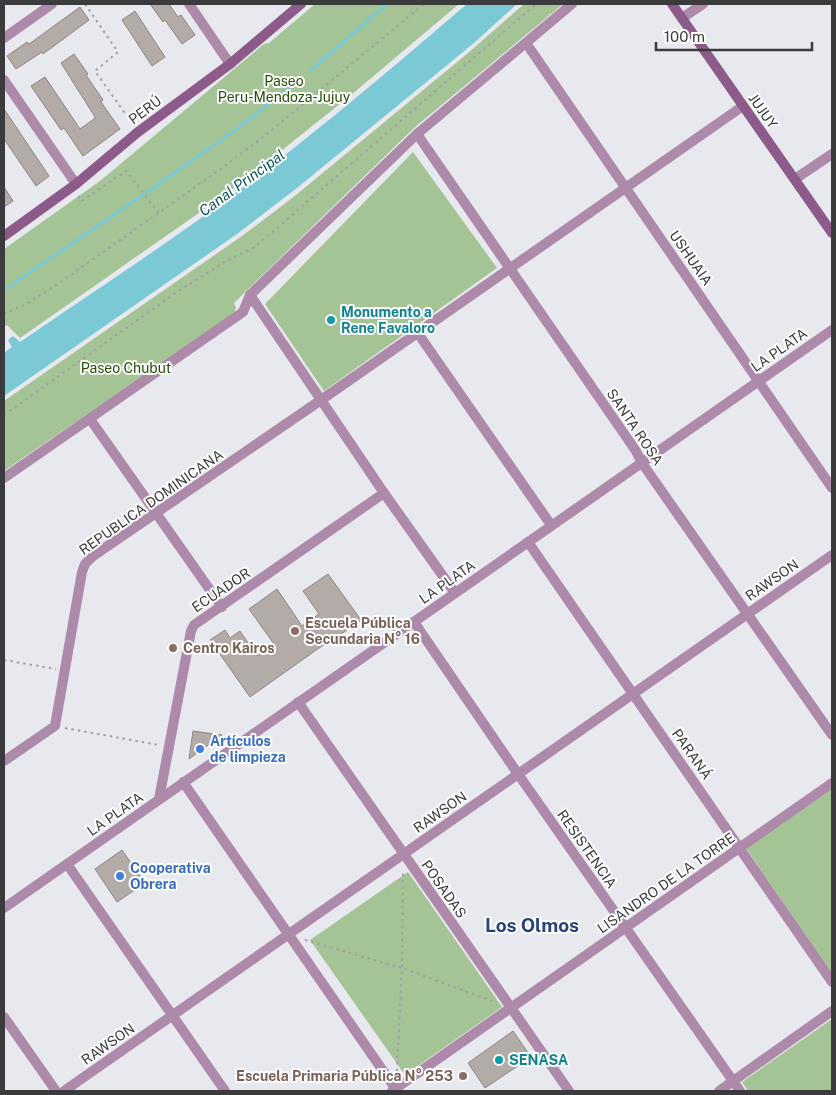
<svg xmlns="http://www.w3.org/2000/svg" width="836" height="1095" font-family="'Public Sans',sans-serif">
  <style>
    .green { fill: #a4c496 }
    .water { fill: #7bc9d5 }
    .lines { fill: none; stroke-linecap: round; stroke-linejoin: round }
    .stream { stroke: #7bc9d5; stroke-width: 3 }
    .building { fill: #b2aba8; stroke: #8d8684 }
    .path { stroke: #a0a0a5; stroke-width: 2; stroke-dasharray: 2.5 4; stroke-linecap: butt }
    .minor { stroke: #ad89aa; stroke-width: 10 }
    .tertiary { stroke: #ad89aa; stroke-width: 10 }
    .secondary { stroke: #8d5b8a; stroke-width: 10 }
    .culture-dot { fill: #0f9aa8; stroke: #fff; stroke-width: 2 }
    .education-dot { fill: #8d6e63; stroke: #fff; stroke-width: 2 }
    .shop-dot { fill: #3f7fe0; stroke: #fff; stroke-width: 2 }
    .labels { text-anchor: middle; stroke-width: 4; stroke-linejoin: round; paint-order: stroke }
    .park-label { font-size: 14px; fill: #244f07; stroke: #fff }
    .street-label { font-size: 14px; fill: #3b3b3e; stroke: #fff }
    .culture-label { font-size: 14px; font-weight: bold; fill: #0d838f; stroke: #fff; text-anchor: start }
    .education-label { font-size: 14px; font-weight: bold; fill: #785e54; stroke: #fff; text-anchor: start }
    .shop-label { font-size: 14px; font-weight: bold; fill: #366cbe; stroke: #fff; text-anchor: start }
    .water-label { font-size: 15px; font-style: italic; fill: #0d535c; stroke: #fff }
    .district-label { font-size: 19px; font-weight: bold; fill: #28427a; stroke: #fff }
  </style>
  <rect width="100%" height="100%" fill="#e8e8ef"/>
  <g class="green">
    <polygon points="315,4 459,4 351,95 236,187 20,338 7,325 4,327 4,249 100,181 264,44 269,43"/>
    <path d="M 524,4 L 563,4 L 414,128 L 234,303 L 236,308 L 234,313 C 158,367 81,418 4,471 L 4,401 L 242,236 L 296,195 L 468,53 Z"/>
    <polygon points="413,152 497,268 324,391 265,304"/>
    <polygon points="832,789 832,974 746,848"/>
    <polygon points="408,872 502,1007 405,1075 310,940"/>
    <polygon points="832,1019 832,1091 748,1091 742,1082"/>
  </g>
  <path class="water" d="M 467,4 L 517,4 L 474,43 L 297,188 L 237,234 L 4,396 L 4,353 L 12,347 L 8,340 L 13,336 L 20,342 C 93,292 167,244 238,191 C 317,132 392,68 467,4 Z"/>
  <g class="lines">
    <g class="stream">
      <polyline points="310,71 387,4"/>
      <polyline points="146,193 234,131 299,80"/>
      <polyline points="4,290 143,195"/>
    </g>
  </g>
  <g class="building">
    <polygon points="150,4 169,4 178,17 181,15 195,35 182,44 165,20 163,22"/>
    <polygon points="80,7 89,20 43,54 42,52 16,69 7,56 27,42 29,44"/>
    <polygon points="135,11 165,57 152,66 122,20"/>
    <polygon points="74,54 88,74 86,75 103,100 101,102 120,129 83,156 64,128 61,130 31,86 45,77 80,129 94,119 95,117 61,63"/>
    <polygon points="4,109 49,176 36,186 4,139"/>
    <polygon points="4,187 13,201 4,207"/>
    <polygon points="328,574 361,620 337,637 336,636 250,697 210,640 225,630 230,638 240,631 257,656 274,644 249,609 277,589 302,626 319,614 303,591"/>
    <polygon points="193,731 222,735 189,759"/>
    <polygon points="122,850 145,883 117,902 95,869"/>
    <polygon points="513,1031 531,1057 485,1088 468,1063"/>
  </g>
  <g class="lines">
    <g class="path">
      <polyline points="85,4 118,52 95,71 132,123"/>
      <polyline points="78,196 82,201 126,171 159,213"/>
      <polyline points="4,314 28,303 58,284 222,168 262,138 424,4"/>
      <polyline points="4,415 174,294 224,262 255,247 536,4"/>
      <polyline points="4,660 56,669"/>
      <polyline points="65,728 159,745"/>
      <polyline points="305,940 402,968 495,1002"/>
      <polyline points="397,1071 402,968 403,871"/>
    </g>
    <g class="minor">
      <polyline points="189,4 230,64"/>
      <polyline points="682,18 703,4"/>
      <polyline points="4,38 52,4"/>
      <polyline points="526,43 832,488"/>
      <polyline points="4,80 76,184"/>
      <polyline points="417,134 636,451 642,463 832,735"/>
      <polyline points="795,179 832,154"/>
      <polyline points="250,295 384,493 455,593"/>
      <polyline points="417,332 551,525"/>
      <polyline points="90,419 222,607"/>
      <polyline points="4,478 243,312 250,295 417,134 572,4"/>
      <polyline points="528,542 832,982"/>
      <polyline points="414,622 518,774 740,1091"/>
      <polyline points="298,702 569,1091"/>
      <polyline points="4,761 55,726 82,572 85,564 93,556 321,400 743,106"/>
      <polyline points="183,782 397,1091"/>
      <polyline points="159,799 191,631 194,625 384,493"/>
      <polyline points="67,864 225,1091"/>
      <polyline points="4,1017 56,1091"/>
      <polyline points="64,1091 832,555"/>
      <polyline points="392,1091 832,783"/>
      <polyline points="719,1091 832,1011"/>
    </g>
    <polyline class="tertiary" points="4,908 832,330"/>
    <g class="secondary">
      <polyline points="672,4 832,233"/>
      <polyline points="4,236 76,184 138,132 230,64 301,4"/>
    </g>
  </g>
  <g class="culture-dot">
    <circle cx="331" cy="320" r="5"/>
    <circle cx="499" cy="1060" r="5"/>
  </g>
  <g class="education-dot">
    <circle cx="295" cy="631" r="5"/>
    <circle cx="173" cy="648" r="5"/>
    <circle cx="463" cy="1076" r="5"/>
  </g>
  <g class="shop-dot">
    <circle cx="200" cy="749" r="5"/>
    <circle cx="120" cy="876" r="5"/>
  </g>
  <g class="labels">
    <g class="park-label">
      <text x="284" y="86">Paseo<tspan x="284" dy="16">Peru-Mendoza-Jujuy</tspan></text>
      <text x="126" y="373">Paseo Chubut</text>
    </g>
    <g class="street-label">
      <text transform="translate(145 110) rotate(-37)" y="5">PERÚ</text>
      <text transform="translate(763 111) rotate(55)" y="5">JUJUY</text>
      <text transform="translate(691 258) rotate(55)" y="5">USHUAIA</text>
      <text transform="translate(779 350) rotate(-35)" y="5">LA PLATA</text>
      <text transform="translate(635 427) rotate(56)" y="5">SANTA ROSA</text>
      <text transform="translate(151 502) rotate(-35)" y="5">REPUBLICA DOMINICANA</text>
      <text transform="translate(772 580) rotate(-35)" y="5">RAWSON</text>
      <text transform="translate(447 582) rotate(-35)" y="5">LA PLATA</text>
      <text transform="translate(221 590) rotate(-34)" y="5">ECUADOR</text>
      <text transform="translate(692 754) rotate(55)" y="5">PARANÁ</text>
      <text transform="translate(440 812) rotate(-35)" y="5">RAWSON</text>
      <text transform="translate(115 814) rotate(-35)" y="5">LA PLATA</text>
      <text transform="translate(587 849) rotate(55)" y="5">RESISTENCIA</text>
      <text transform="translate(666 883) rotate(-35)" y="5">LISANDRO DE LA TORRE</text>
      <text transform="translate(444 889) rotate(55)" y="5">POSADAS</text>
      <text transform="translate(108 1044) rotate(-35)" y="5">RAWSON</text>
    </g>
    <g class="culture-label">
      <text x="341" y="317">Monumento a<tspan x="341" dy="16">Rene Favaloro</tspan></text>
      <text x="509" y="1065">SENASA</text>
    </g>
    <g class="education-label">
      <text x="305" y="628">Escuela Pública<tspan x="305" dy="16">Secundaria N° 16</tspan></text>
      <text x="183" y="653">Centro Kairos</text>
      <text x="453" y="1081" text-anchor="end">Escuela Primaria Pública N° 253</text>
    </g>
    <g class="shop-label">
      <text x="210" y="746">Artículos<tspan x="210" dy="16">de limpieza</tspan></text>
      <text x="130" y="873">Cooperativa<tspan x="130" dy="16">Obrera</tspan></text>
    </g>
    <g class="water-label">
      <text transform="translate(242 183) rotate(-36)" y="5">Canal Principal</text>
    </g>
    <g class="district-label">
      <text x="532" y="932">Los Olmos</text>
    </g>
  </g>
  <rect width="836" height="1095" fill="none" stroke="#3b3b3e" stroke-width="10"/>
  <path d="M656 42v8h156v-8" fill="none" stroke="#3b3b3e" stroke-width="2.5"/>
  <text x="664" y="42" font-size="15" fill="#3b3b3e" stroke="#ffffff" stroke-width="4" paint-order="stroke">100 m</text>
</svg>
